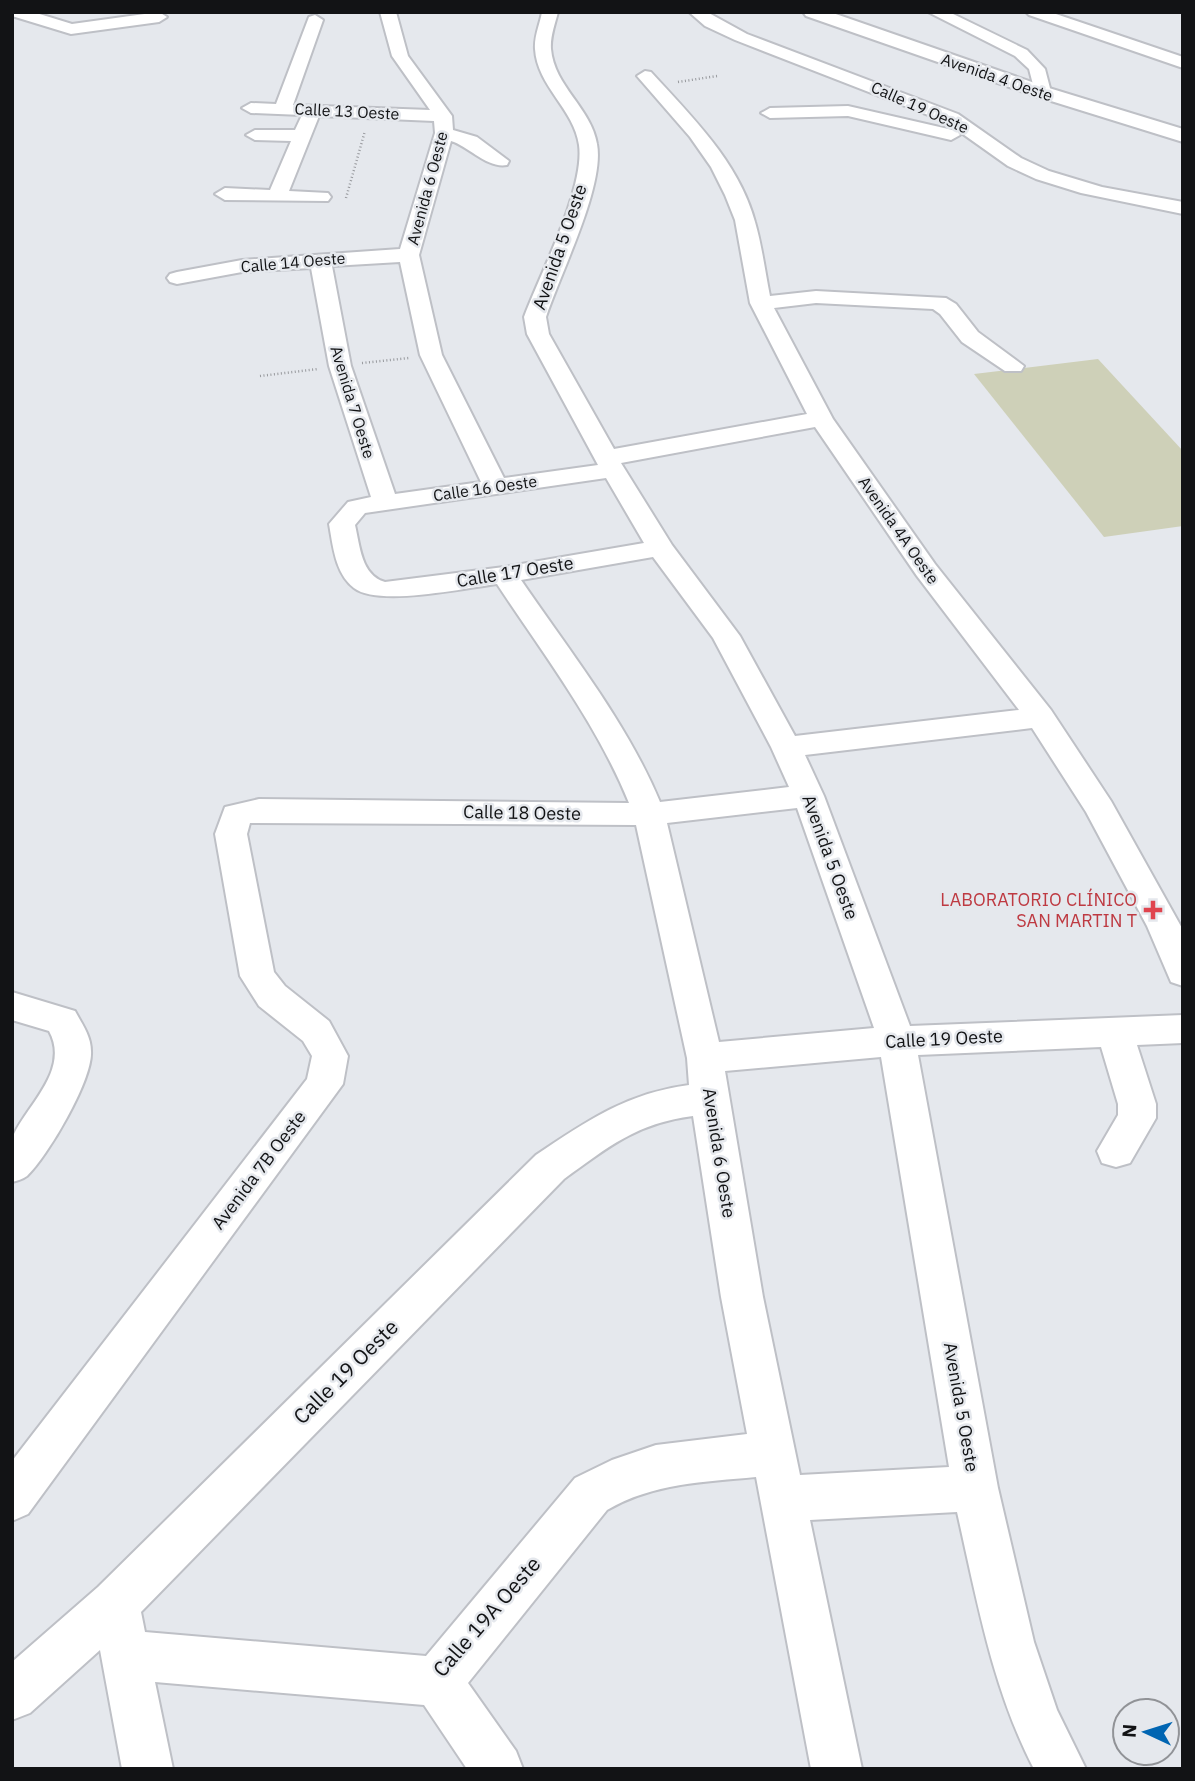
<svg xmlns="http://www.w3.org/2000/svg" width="1195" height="1781" font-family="'IBM Plex Sans',sans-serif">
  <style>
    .green { fill: #ced0b8 }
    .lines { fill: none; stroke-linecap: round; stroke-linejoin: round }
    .minor-casing { stroke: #bec0c6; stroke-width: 4 }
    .major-casing { stroke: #bec0c6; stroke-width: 4 }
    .path { stroke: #97999d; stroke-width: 2.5; stroke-dasharray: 1 2.5; stroke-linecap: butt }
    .minor { fill: #fff; fill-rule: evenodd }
    .major { fill: #fff; fill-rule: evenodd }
    .health-dot { fill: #e0444e; stroke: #e5e8ed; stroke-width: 2.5 }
    .labels { text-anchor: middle; stroke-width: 5; stroke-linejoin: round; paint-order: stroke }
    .far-street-label { font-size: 16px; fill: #121315; stroke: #e5e8ed }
    .street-label { font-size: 18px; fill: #121315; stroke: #e5e8ed }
    .health-label { font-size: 18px; fill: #be3a42; stroke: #e5e8ed; text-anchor: end }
    .near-street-label { font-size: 21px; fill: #121315; stroke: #e5e8ed }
  </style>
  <rect width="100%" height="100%" fill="#e5e8ed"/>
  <polygon class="green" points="1098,359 1183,451 1183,526 1104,537 974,374"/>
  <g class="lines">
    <g class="minor-casing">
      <g id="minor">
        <polygon points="12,12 33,12 72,24 159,12 167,17 159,22 71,34 12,16"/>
        <path d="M 380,12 L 396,12 L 408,56 L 452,116 L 453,130 L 477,137 L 509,161 L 507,165 C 488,169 468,146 451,141 L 419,255 L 442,355 L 504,478 L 598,465 L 527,334 L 524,317 C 540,274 585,188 579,145 C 574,109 537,86 535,49 C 534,36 540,24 542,12 L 558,12 C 555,24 550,37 551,49 C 554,86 591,108 597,144 C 605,186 560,274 546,317 L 549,334 L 614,449 L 807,414 L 750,303 L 735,220 L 725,195 L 711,167 L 690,137 L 637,76 L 645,71 L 651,72 C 691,116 739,162 755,222 C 762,246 765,271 770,296 L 816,291 L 946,298 L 956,304 L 978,332 L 1024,366 L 1021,371 L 1005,371 L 962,342 L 940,314 L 933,309 L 816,303 L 774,308 L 833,419 L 935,564 L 1051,710 L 1111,801 L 1183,930 L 1183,986 L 1171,982 L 1147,926 L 1086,812 L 1032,728 L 805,755 L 824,796 L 910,1026 L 1183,1015 L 1183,1043 L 1137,1045 L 1156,1104 L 1156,1118 L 1130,1163 L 1116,1167 L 1102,1163 L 1097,1151 L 1118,1115 L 1118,1104 L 1101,1047 L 918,1055 L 998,1488 L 1034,1642 L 1057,1710 L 1086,1769 L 1034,1769 C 992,1688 977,1600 957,1512 L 810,1520 L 862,1769 L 811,1769 L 756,1477 C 704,1482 653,1483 607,1510 L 468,1683 L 516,1751 L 523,1769 L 467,1769 L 424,1705 L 155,1682 L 173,1769 L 122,1769 L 100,1650 L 30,1713 L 12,1720 L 12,1662 L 98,1587 L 536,1155 C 587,1121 627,1093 689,1085 L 687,1058 L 636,825 L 250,823 L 247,834 L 274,972 L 285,986 L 329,1021 L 348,1056 L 343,1084 L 28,1514 L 12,1521 L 12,1461 L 307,1079 L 312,1056 L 303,1041 L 259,1006 L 240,976 L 215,834 L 225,807 L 259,799 L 629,803 C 597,724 544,655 497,584 C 465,588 378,607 354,588 C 335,573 333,546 329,524 L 348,502 L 371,497 L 329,366 L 311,268 L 242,272 L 177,284 L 170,282 L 167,278 L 170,274 L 177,272 L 242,260 L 400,249 L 435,133 L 434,121 L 319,116 L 289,191 L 328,193 L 331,197 L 328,201 L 225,200 L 215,194 L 225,188 L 270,190 L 291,141 L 255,140 L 246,135 L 255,130 L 295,130 L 302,115 L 251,113 L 242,108 L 251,103 L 276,104 L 309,17 L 315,15 L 323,20 L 293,105 L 430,110 L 392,56 ZM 400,262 L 420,355 L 481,482 L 395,494 L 351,366 L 332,266 ZM 815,427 L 917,576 L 1019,710 L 795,736 L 740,636 L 672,545 L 621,463 ZM 606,478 L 644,543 L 504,567 L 385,582 C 361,575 360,546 355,525 L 365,513 ZM 653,557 L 713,638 L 771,747 L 789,787 L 660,802 C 626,721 570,652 521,580 ZM 797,808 L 874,1028 L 719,1042 L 667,823 ZM 881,1057 L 949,1467 L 800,1475 L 763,1297 L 725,1071 ZM 693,1116 L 721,1297 L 747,1434 L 656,1445 L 612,1460 L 575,1478 L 426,1656 L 145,1632 L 141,1612 L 564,1179 C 608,1147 637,1123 693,1116 Z"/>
        <polygon points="689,12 707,12 747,34 958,114 1021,158 1049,171 1102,187 1183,202 1183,214 1081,193 1036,179 1008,166 946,122 735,40 705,26"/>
        <polygon points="928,12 949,12 1027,50 1045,69 1051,92 1048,96 1036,96 1029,69 1015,56"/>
        <polygon points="1026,12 1050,12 1183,57 1183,68 1029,15"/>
        <polygon points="848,106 957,131 960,135 951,140 848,116 770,118 761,113 770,108"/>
        <path d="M 12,992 L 75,1011 C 82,1024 91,1036 91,1051 C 93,1079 48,1156 27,1176 C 23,1179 17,1181 12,1182 C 12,1169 8,1145 14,1134 C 29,1103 70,1069 49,1031 L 12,1020 Z"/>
      </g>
    </g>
    <g class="major-casing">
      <polygon id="major" points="803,12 830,12 1049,88 1183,129 1183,142 1035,96 806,16"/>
    </g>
    <g class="path">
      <polyline points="678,82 717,76"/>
      <polyline points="346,198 365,131"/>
      <polyline points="362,363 409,358"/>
      <polyline points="260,376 318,369"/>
    </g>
    <use href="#minor" class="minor"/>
    <use href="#major" class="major"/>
  </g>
  <path class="health-dot" d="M1149.5 899.5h7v7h7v7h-7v7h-7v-7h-7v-7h7z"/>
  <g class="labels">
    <g class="far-street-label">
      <text transform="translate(997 77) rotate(19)" y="6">Avenida 4 Oeste</text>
      <text transform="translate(920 107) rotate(24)" y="6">Calle 19 Oeste</text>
      <text transform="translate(347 111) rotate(3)" y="6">Calle 13 Oeste</text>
      <text transform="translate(427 188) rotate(-75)" y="6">Avenida 6 Oeste</text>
      <text transform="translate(293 262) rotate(-5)" y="6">Calle 14 Oeste</text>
      <text transform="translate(353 402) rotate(73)" y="6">Avenida 7 Oeste</text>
      <text transform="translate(485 488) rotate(-8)" y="6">Calle 16 Oeste</text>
      <text transform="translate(899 530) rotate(55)" y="6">Avenida 4A Oeste</text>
    </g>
    <g class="street-label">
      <text transform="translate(560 247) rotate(-71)" y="6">Avenida 5 Oeste</text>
      <text transform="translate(515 572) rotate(-9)" y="6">Calle 17 Oeste</text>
      <text transform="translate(522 813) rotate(1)" y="6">Calle 18 Oeste</text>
      <text transform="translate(830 857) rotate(70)" y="6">Avenida 5 Oeste</text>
      <text transform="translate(944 1039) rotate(-3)" y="6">Calle 19 Oeste</text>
      <text transform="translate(719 1153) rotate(81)" y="6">Avenida 6 Oeste</text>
      <text transform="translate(259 1170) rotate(-53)" y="6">Avenida 7B Oeste</text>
      <text transform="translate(961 1407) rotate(80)" y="6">Avenida 5 Oeste</text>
    </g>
    <g class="health-label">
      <text x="1137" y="906">LABORATORIO CLÍNICO<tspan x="1137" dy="21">SAN MARTIN T</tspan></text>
    </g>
    <g class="near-street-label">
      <text transform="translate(346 1372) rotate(-45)" y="7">Calle 19 Oeste</text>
      <text transform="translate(487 1617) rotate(-49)" y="7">Calle 19A Oeste</text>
    </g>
  </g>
  <rect width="1195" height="1781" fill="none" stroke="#121315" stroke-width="28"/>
  <g transform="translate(1146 1732) rotate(274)"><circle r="33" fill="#e5e8ed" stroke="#919397" stroke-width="2"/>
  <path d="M0-5L12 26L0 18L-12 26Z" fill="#0065b2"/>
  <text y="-10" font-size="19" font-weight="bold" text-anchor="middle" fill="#121315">N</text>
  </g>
</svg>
